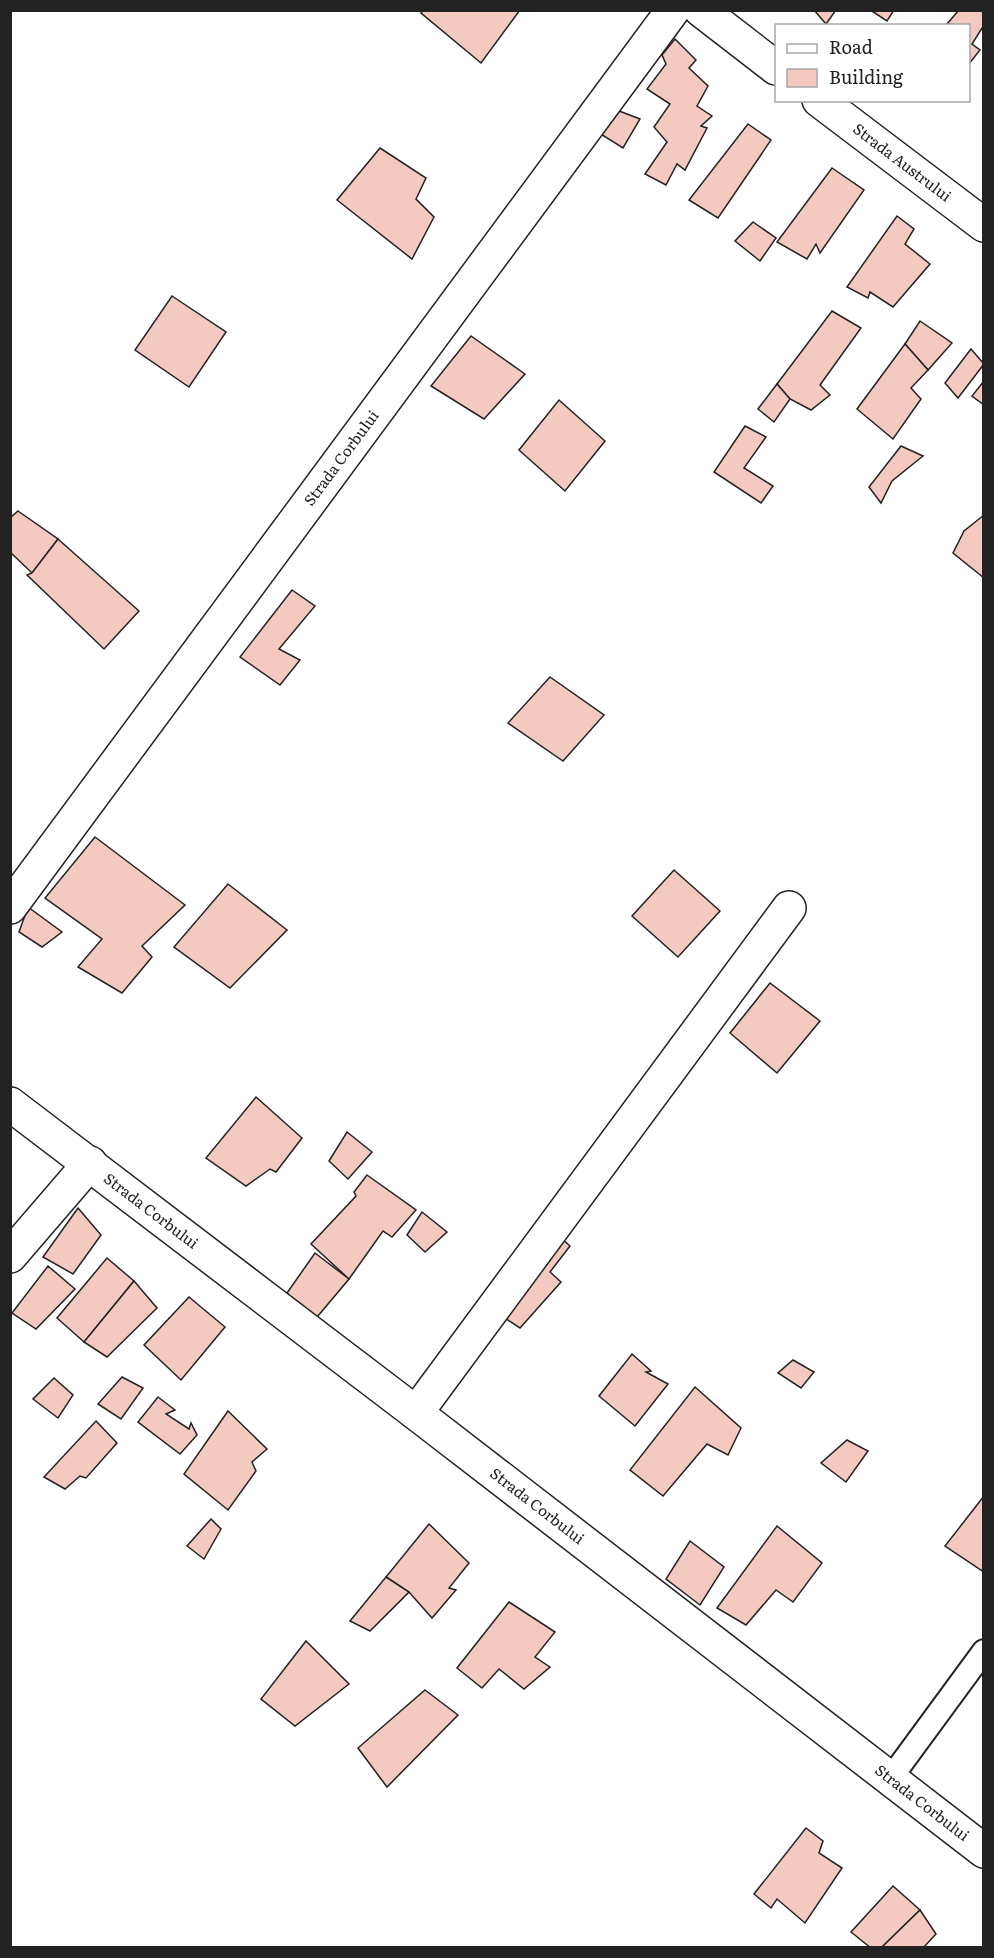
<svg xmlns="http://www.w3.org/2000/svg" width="994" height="1958" font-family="Literata,serif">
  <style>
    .building { fill: #f3c9c0; stroke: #222; stroke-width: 1.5 }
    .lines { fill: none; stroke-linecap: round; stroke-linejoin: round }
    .lane-casing { stroke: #222; stroke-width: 26 }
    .street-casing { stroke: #222; stroke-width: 36 }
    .lane { stroke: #fff; stroke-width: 22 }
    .street { stroke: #fff; stroke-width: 33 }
    .labels { text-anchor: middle; stroke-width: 4.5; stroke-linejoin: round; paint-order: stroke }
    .street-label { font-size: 15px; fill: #222; stroke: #fff }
  </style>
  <rect width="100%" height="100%" fill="#fff"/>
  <g class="building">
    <polygon points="423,10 520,10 481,63 421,13"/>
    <polygon points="814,10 836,10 826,24"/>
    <polygon points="870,10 894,10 887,21"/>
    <polygon points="959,10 981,10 984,14 984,25 972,44 980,50 968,65 968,26 947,24"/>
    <polygon points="675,39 696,60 689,68 708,86 697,106 712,116 701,126 707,128 685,170 677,164 666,185 645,174 667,142 654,127 670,104 647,89 666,64 662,55"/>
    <polygon points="614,109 640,119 623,148 599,133"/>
    <polygon points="748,124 771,140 718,218 689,200"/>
    <polygon points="380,148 426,178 416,199 434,217 412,259 337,200"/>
    <polygon points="832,168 864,190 820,253 816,244 807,259 777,242"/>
    <polygon points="897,216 914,229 905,244 930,264 893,307 870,292 868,298 847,287"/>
    <polygon points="753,222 776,238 760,261 735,241"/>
    <polygon points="172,296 226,332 189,387 135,350"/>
    <polygon points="832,311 861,328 820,385 830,395 811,410 790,399 777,384"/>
    <polygon points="920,321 952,343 928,370 905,344"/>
    <polygon points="471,336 525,374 484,419 431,386"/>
    <polygon points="905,344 928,370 911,388 921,399 893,439 857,409"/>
    <polygon points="971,349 984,364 958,398 945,383"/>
    <polygon points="984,381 984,405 972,396"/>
    <polygon points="777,384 790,399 774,422 758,409"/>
    <polygon points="559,400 605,441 565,491 519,450"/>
    <polygon points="745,426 766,437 744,468 773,486 761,503 714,472"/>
    <polygon points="901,446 923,456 892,481 881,503 869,487"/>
    <polygon points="18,511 58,539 32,573 10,552 10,518"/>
    <polygon points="984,515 984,578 953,553 964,531"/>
    <polygon points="58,539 139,611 104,649 27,575 32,573"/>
    <polygon points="292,590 315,606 279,649 300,660 280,685 240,657"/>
    <polygon points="550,677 604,715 563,761 508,723"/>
    <polygon points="95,837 185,905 142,946 152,957 122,993 78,967 102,939 45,898"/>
    <polygon points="674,870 720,911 678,957 632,916"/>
    <polygon points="228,884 287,930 230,988 174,947"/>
    <polygon points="28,907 62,932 42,947 19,932"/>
    <polygon points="770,983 820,1021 777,1073 730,1033"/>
    <polygon points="256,1097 302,1138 276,1172 270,1169 246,1186 206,1158"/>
    <polygon points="347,1132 372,1152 348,1179 329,1161"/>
    <polygon points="367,1175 416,1210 392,1237 383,1231 349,1279 311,1244 356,1196 354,1192"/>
    <polygon points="78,1208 101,1235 73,1274 43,1257"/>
    <polygon points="422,1212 447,1232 425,1252 407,1235"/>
    <polygon points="551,1229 570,1246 550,1272 561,1282 520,1328 488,1307"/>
    <polygon points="315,1253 349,1279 312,1323 287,1293"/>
    <polygon points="107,1258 134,1281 84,1342 57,1318"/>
    <polygon points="48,1266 75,1289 36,1329 12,1313"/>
    <polygon points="134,1281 157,1308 107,1357 84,1342"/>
    <polygon points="189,1297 225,1327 181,1380 144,1345"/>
    <polygon points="632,1354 651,1371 646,1372 668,1384 635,1426 599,1396"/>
    <polygon points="793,1360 814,1372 801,1388 778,1373"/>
    <polygon points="122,1377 143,1388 121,1419 98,1404"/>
    <polygon points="54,1378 73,1395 58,1418 33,1399"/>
    <polygon points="695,1387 741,1428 728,1455 707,1444 663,1496 630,1470"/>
    <polygon points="158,1397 175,1410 166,1414 189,1429 191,1423 197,1435 180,1454 138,1422"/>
    <polygon points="228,1411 267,1449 252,1462 256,1471 228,1510 184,1474"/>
    <polygon points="96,1421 117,1443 86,1478 80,1476 65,1489 44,1477"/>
    <polygon points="847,1440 868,1451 846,1482 821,1463"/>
    <polygon points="984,1496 984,1572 945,1546"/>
    <polygon points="211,1519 221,1529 204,1559 187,1546"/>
    <polygon points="429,1524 469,1563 449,1588 456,1590 432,1618 409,1592 386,1577"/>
    <polygon points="777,1526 822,1563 793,1602 776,1590 746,1625 717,1608"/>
    <polygon points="690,1541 724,1567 700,1605 666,1579"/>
    <polygon points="386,1577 409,1592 370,1631 350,1621"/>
    <polygon points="509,1602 555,1632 535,1657 550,1667 524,1689 499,1669 482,1688 457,1668"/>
    <polygon points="306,1641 349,1684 295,1726 261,1699"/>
    <polygon points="425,1690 458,1715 387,1787 358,1748"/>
    <polygon points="806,1828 823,1841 819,1853 842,1868 805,1923 777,1899 771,1908 754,1894"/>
    <polygon points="893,1886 920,1910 881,1948 871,1948 851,1932"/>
    <polygon points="920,1910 936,1934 923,1948 881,1948"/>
  </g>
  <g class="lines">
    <g class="lane-casing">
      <polyline id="lane" points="890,1779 984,1651"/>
    </g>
    <g class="street-casing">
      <g id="street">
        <polyline points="701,10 776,68"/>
        <path id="s1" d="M 819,100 L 984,225"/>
        <path id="s2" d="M 10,907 L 673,10"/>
        <path id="s3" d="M 10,1104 L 416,1413 L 984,1851"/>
        <polyline points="10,1256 90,1163"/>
        <polyline points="416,1413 789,908"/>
      </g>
    </g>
    <use href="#lane" class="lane"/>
    <use href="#street" class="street"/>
  </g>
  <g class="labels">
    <g class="street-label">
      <text dy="5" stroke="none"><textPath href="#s1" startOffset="104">Strada Austrului</textPath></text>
      <text dy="5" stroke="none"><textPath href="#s2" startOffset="558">Strada Corbului</textPath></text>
      <text dy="5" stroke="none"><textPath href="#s3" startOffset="177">Strada Corbului</textPath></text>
      <text dy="5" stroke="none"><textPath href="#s3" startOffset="663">Strada Corbului</textPath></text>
      <text dy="5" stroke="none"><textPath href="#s3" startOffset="1149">Strada Corbului</textPath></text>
    </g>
  </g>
  <rect width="994" height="1958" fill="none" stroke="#222222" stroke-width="24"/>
  <rect x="775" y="24" width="195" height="78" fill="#ffffff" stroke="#a7a7a7" stroke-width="1.5"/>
  <rect x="787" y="44" width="30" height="9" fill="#ffffff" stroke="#a7a7a7" stroke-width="1.5"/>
  <text x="829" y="54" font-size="18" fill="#222222">Road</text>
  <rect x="787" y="69" width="30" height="18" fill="#f3c9c0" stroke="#a7a7a7" stroke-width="1.5"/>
  <text x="829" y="84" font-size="18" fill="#222222">Building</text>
</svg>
